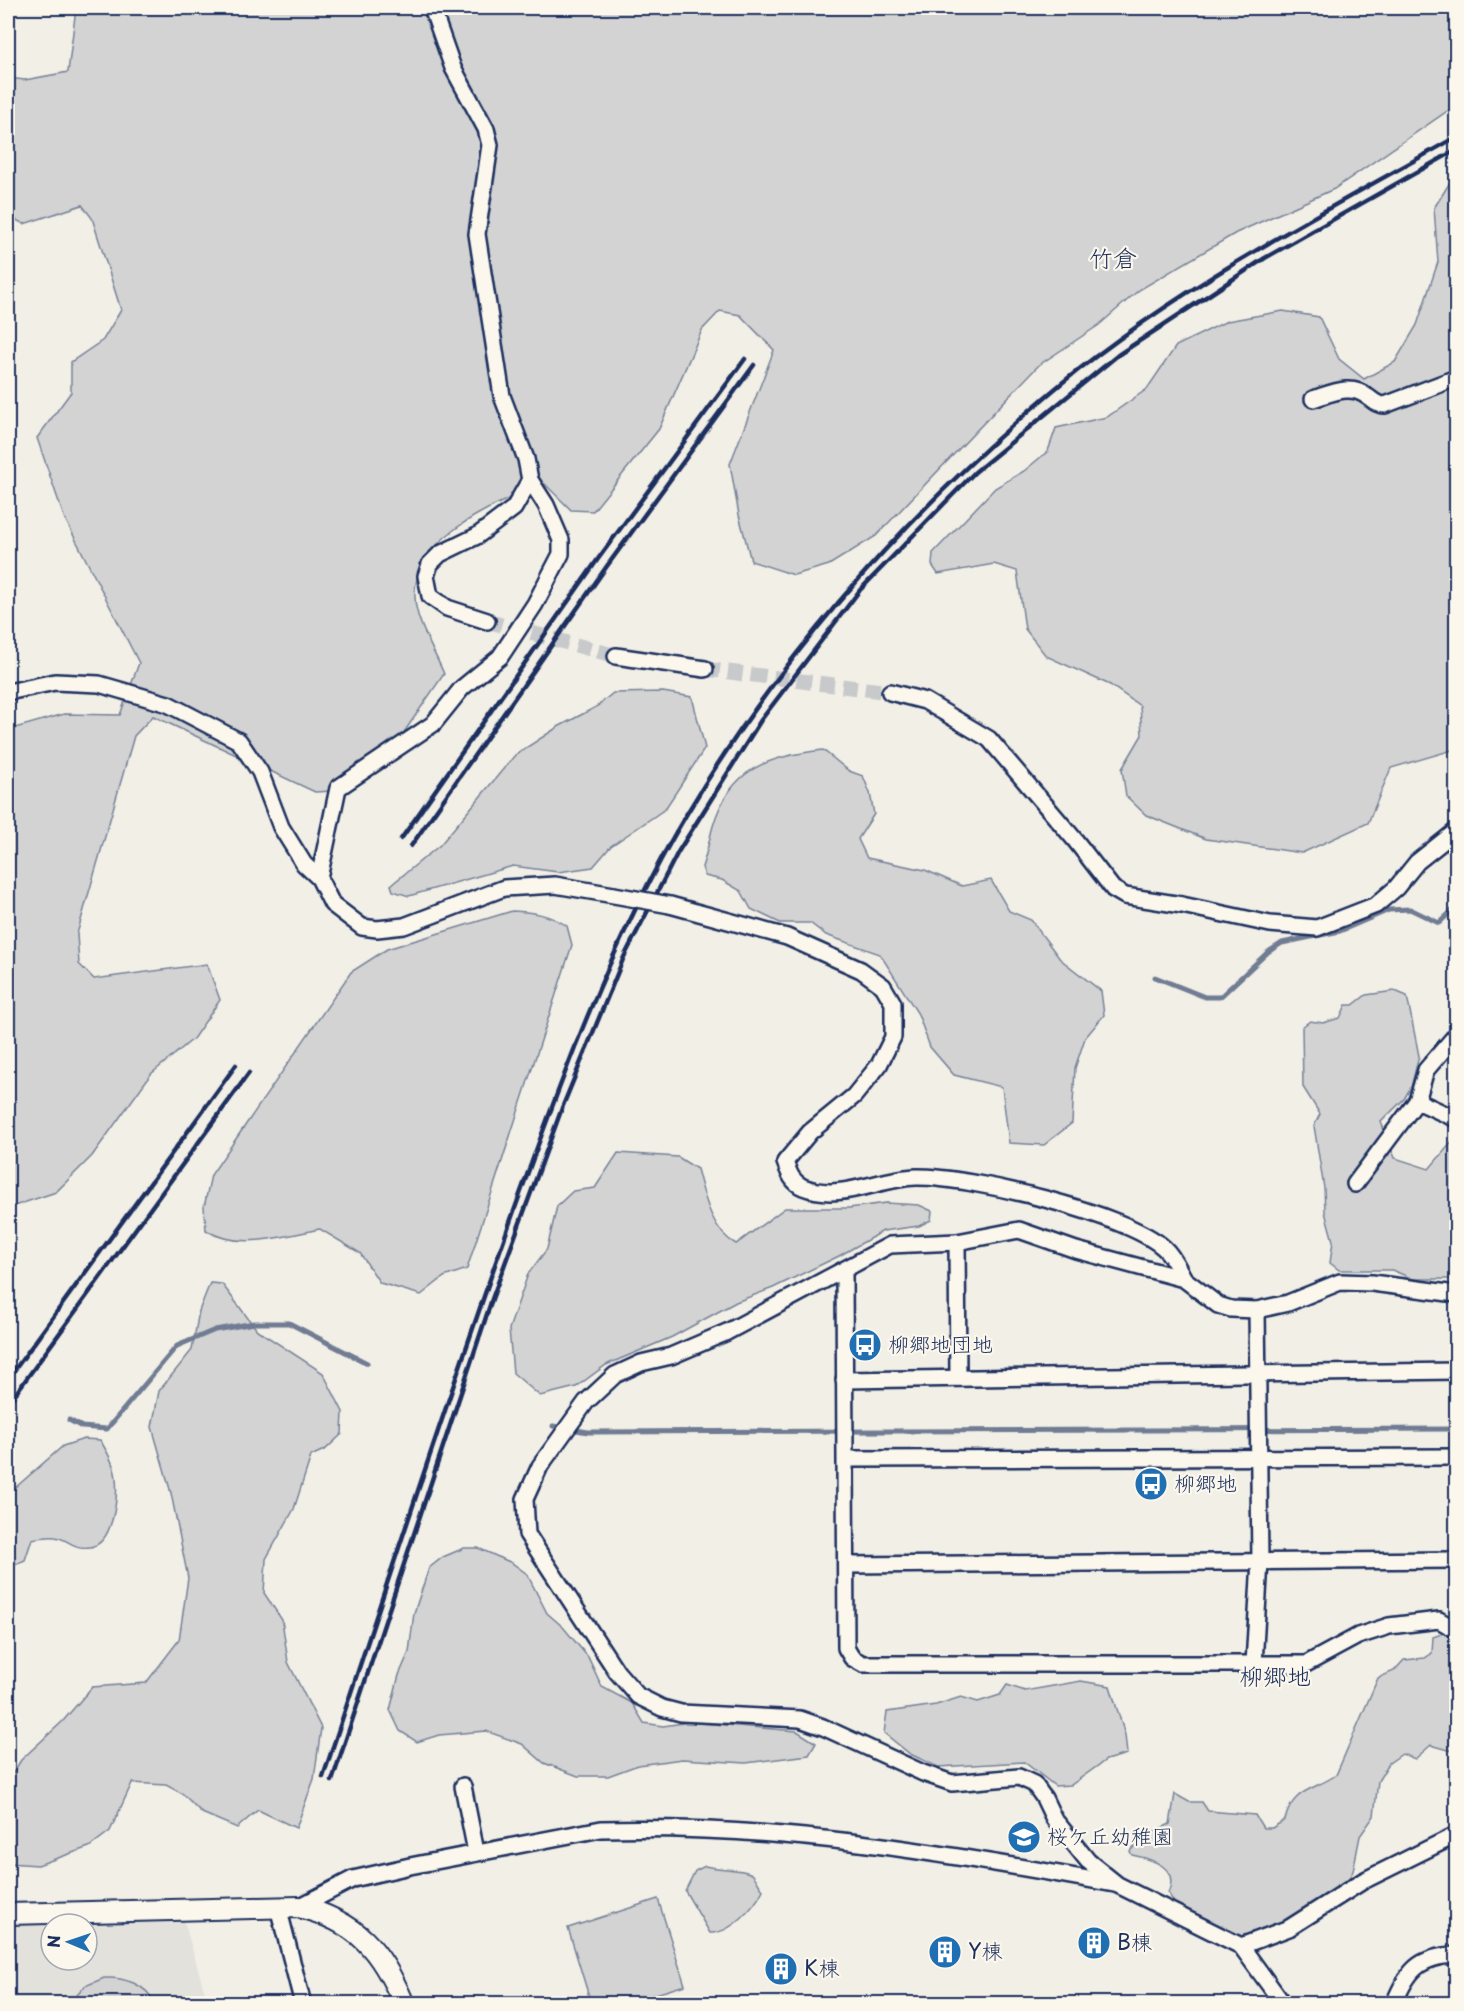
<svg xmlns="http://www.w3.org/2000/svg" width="1464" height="2011" font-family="'Playpen Sans','Klee One',sans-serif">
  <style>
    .built { fill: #e2e1dc; fill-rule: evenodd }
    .green { fill: #d2d3d2; stroke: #768198; stroke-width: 1.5 }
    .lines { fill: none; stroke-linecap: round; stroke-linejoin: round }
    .stream { stroke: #707b93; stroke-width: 5 }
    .minor-tunnel { stroke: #c7c9cb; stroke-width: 15; stroke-dasharray: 15 8; stroke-linecap: butt }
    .minor-casing { stroke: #1b2f5e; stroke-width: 20 }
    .tertiary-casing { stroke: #1b2f5e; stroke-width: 24 }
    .minor { stroke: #fbf7ec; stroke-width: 15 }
    .tertiary { stroke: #fbf7ec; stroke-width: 20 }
    .rail { stroke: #1b2f5e; stroke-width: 4.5 }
    .minor-bridge-casing { stroke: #1b2f5e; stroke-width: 20; stroke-linecap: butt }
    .minor-bridge { stroke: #fbf7ec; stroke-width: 15 }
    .labels { text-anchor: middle; stroke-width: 4.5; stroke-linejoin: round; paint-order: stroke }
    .poi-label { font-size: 21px; fill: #1b2f5e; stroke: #fbf7ec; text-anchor: start }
    .quarter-label { font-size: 24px; fill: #1b2f5e; stroke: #fbf7ec }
  </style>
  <rect width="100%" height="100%" fill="#f2efe6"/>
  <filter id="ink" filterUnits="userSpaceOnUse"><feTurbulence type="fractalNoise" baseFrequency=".0167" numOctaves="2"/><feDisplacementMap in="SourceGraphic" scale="12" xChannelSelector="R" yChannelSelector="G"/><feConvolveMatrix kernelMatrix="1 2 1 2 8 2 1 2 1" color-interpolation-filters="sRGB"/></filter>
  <g filter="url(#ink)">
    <path class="built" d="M 184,1921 L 208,2003 L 8,2003 L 8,1923 ZM 51,1924 L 87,1924 L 87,1960 L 51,1960 Z"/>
    <g class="green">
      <path d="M 76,8 L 1456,8 L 1456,105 L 1334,189 L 1236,233 L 1139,290 L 1099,325 L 1039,365 L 876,536 L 829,565 L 794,575 L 751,561 L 739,515 L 730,464 L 774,350 L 740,315 L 720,311 L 702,330 L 659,429 L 593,511 L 571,510 L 545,484 C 493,504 396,543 418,615 C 424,635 436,655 444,674 L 387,757 L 351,790 L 315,792 L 153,716 L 134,736 L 77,934 L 79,964 L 94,979 L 207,964 L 220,1000 L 193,1039 L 151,1074 L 92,1156 L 56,1192 L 8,1208 L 8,730 L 64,714 L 120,715 L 139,663 L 64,517 L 37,438 L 71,392 L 71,362 L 103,340 L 121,310 L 92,218 L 82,205 L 24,224 L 8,216 L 8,78 L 25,80 L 68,72 Z"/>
      <polygon points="1456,182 1456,749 1391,768 1368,823 1302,853 1206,839 1146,815 1126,796 1122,769 1142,735 1140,706 1110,685 1046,656 1025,629 1017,571 994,564 938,574 932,565 933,553 995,488 1024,471 1048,451 1056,428 1107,417 1147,389 1176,346 1227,321 1283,311 1319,317 1339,359 1364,379 1395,362 1417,325 1438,262 1434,208 1449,184"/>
      <polygon points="663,692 692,697 705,748 665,809 611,846 593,867 558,872 513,866 409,896 393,891 391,885 440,845 515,755 558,727 596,707 613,693"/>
      <path d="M 823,750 L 849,771 L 863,776 L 870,793 L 874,814 L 858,839 L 867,858 L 925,870 L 962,886 L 991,880 L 1009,911 L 1031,920 L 1060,959 L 1101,991 L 1104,1015 L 1085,1038 L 1075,1068 L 1072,1123 L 1044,1145 L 1009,1143 L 1002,1087 L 954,1075 L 930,1047 L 918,1014 L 880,954 L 826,935 L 810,923 L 780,923 L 751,909 L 741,891 L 722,880 L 705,876 L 702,867 C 707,853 709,840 713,826 C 730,768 767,757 823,750 Z"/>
      <path d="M 512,911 C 533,912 549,914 567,926 L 572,945 L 467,1269 L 444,1277 L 421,1295 L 380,1283 L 360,1253 L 320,1229 C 285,1236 238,1251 206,1230 L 204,1207 L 211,1175 L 351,972 L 387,949 Z"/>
      <polygon points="1395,991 1407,996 1419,1056 1411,1087 1404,1099 1381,1122 1395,1158 1429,1169 1452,1142 1456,1127 1456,1279 1413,1279 1392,1270 1339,1270 1330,1263 1333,1241 1325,1212 1324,1188 1314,1126 1320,1114 1303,1087 1302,1027 1310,1021 1323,1023 1340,1018 1346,1005 1353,1005 1366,995"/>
      <path d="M 618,1153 L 678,1157 L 697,1169 C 704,1194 711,1231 736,1244 L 785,1208 L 849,1208 L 886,1203 L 919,1205 L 932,1211 L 931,1220 L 919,1226 L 883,1231 L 839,1256 L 773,1288 L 736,1302 L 672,1337 L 606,1365 L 576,1387 L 540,1396 L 513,1373 L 509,1329 L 528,1274 L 547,1249 L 557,1206 L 573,1191 L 595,1188 Z"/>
      <polygon points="210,1283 222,1284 257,1330 323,1373 343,1412 342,1434 326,1449 311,1456 294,1509 266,1559 264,1593 282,1620 288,1662 321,1728 314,1779 296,1828 258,1810 237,1828 202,1813 183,1794 166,1785 132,1783 110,1831 89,1847 38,1865 8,1863 8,1781 21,1760 63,1721 92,1687 146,1683 179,1640 188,1578 171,1493 152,1427 159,1391 192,1350 199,1311"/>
      <path d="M 84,1439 L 100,1440 C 107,1451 115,1465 116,1479 C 118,1498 113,1544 90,1547 C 73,1550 67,1538 55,1537 C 48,1536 39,1538 32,1539 L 25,1560 L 8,1568 L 8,1494 L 63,1446 Z"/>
      <polygon points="464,1548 478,1548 512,1563 527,1574 547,1613 563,1627 588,1657 602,1687 632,1703 644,1723 663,1726 690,1722 797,1731 816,1743 809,1755 746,1763 682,1759 638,1765 608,1776 578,1776 544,1763 522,1744 486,1731 439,1735 417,1742 400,1731 390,1710 399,1675 409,1652 414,1613 429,1568 443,1557"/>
      <path d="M 1444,1633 L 1456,1638 L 1456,1752 L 1431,1745 L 1415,1759 L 1402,1754 L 1389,1763 L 1378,1781 L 1374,1816 L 1360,1836 L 1353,1871 L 1346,1884 L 1320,1898 L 1285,1925 L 1269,1928 L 1254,1936 L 1240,1938 L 1176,1906 L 1168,1893 C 1180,1867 1152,1859 1132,1855 L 1130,1851 C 1141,1838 1155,1831 1170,1824 L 1175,1794 L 1189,1802 L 1202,1802 L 1208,1811 L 1255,1815 L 1263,1828 L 1272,1828 L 1285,1820 C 1293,1788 1313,1791 1336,1775 L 1378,1678 L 1394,1671 L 1404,1660 L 1425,1658 L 1432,1653 L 1433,1637 Z"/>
      <polygon points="1081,1681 1110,1686 1125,1735 1127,1754 1106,1760 1071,1785 1055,1786 1024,1762 938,1767 910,1754 884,1733 887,1712 936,1705 961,1697 978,1702 1000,1695 1007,1685 1025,1691"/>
      <path d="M 705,1866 C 719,1870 742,1868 752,1874 C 757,1878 758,1885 763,1890 C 755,1907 730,1934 710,1933 L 685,1891 L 695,1871 Z"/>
      <polygon points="658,1899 685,1985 627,2003 591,2003 568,1928"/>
      <path d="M 104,1978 C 123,1977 147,1984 154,2003 L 70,2003 L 85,1986 Z"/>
    </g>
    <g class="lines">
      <g class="stream">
        <polyline points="1155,977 1205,997 1220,997 1268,952 1282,943 1340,931 1389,910 1410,909 1439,923 1456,907"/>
        <polyline points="69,1420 82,1427 107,1429 177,1346 215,1330 254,1323 289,1323 367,1363"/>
        <polyline points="553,1426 588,1432 1456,1429"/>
      </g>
      <g class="minor-tunnel">
        <polyline points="487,621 616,656"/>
        <polyline points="705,669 890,692"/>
      </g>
      <g class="minor-casing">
        <g id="minor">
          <path d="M 1313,399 C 1332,393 1351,383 1368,397 C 1374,401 1377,405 1385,405 L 1456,378"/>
          <polyline points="487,621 447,608 430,596 426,576 430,564 440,554 477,536 514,508 530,480"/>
          <polyline points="616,656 705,669"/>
          <polyline points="8,692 55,682 99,684 168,704 239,741 260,772 281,827 304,864 319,878 332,904 362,927 377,929 404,926 504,888 555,885 614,895"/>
          <polyline points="890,692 925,701 989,739 1075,840 1113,889 1125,896 1182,905 1270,924 1317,928 1376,905 1396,888 1417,862 1456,831"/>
          <polyline points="319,878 338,788 433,724 462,688 500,657 535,604 561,554 561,540 546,505 530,480 526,459 502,396 477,234 490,145 486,129 453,68 432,8"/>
          <path d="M 670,905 L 787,937 L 861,970 L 883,986 L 893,1003 L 893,1037 L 879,1065 L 854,1096 L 810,1132 L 785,1162 C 789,1173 792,1182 803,1187 C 841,1202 878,1178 916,1177 C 968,1176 1126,1213 1164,1248 C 1173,1256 1178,1268 1184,1279"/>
          <polyline points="1417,1101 1426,1070 1456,1035"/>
          <polyline points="1355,1184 1417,1101 1456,1119"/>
          <polyline points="957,1242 958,1378"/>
          <polyline points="844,1272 846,1648 852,1658 863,1664 1306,1664 1358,1636 1389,1626 1439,1620 1456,1630"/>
          <polyline points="844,1380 1456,1371"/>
          <polyline points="846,1459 1456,1457"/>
          <polyline points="847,1565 1456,1560"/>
          <polyline points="1254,1664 1260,1561 1257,1310"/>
          <polyline points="463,1786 476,1852"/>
          <polyline points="278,1907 303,2004"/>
          <path d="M 299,1907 L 353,1879 L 410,1866 L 601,1829 C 775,1824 945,1853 1115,1884"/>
          <polyline points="1241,1946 1289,1928 1363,1881 1456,1835"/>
          <polyline points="1283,2004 1241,1946 1118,1885 1088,1861 1054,1819 1044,1798 1034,1784 1019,1777 952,1783 923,1773 823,1727 800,1719 681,1713 662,1708 638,1696 617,1672 527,1534 525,1499 540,1466 586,1402 615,1375 641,1363 671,1356 727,1332 890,1245 957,1242 1019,1230 1076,1250 1184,1279 1218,1305 1231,1309 1257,1310 1288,1303 1340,1282 1372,1283 1456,1294"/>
          <path d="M 1394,2004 C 1407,1971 1419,1956 1456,1955"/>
        </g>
      </g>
      <g class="tertiary-casing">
        <path id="tertiary" d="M 8,1914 L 299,1907 C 357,1921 381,1950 404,2004"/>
      </g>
      <use href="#minor" class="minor"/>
      <use href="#tertiary" class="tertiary"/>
      <g class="rail">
        <polyline points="401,839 598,559 745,359"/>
        <polyline points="411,846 607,566 754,365"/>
        <polyline points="8,1379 236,1065"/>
        <polyline points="8,1404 249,1073"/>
        <path d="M 323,1777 C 384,1593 444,1408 509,1225 C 559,1085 610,943 686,815 C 781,655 903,518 1044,398 C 1168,292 1315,217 1456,137"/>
        <polyline points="332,1781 492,1299 562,1108 624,957 678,852 761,720 860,590 975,472 1118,355 1265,258 1456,150"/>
      </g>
      <g class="minor-bridge-casing">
        <polyline id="minor-bridge" points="614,895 670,905"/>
      </g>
      <use href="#minor-bridge" class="minor-bridge"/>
    </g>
  </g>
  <defs>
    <g id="bus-disc" transform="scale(1.725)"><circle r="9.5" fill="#1f6fb2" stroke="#fbf7ec"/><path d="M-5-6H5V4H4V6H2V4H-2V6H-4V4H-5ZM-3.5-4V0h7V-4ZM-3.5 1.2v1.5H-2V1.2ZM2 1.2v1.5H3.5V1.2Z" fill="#fff"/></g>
    <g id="school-disc" transform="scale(1.725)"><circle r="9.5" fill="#1f6fb2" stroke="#fbf7ec"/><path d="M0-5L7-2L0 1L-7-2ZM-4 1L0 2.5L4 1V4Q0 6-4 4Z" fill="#fff"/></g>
    <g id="building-disc" transform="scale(1.725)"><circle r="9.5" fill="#1f6fb2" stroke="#fbf7ec"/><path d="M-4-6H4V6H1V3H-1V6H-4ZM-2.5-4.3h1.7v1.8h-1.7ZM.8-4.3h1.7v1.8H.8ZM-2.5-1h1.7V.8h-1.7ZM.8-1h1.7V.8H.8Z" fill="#fff"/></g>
  </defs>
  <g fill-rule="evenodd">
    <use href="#bus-disc" x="865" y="1345"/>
    <use href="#bus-disc" x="1151" y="1484"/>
    <use href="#school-disc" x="1024" y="1837"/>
    <use href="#building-disc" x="1094" y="1943"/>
    <use href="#building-disc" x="945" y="1952"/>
    <use href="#building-disc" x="781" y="1969"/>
  </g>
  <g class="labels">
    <g class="poi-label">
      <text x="888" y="1352">柳郷地団地</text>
      <text x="1174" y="1491">柳郷地</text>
      <text x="1047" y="1844">桜ケ丘幼稚園</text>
      <text x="1117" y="1950">B棟</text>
      <text x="968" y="1959">Y棟</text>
      <text x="804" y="1976">K棟</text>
    </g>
    <g class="quarter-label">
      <text x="1113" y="267">竹倉</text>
      <text x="1275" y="1685">柳郷地</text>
    </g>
  </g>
  <rect width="1464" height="2011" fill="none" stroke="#fbf7ec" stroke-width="30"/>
  <rect x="15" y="15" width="1434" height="1981" fill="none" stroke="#1b2f5e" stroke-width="2" filter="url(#ink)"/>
  <g transform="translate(69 1942) rotate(272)"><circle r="28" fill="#fbf7ec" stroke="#a1a7b3" stroke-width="1.5"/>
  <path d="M0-4.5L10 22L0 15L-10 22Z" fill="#1f6fb2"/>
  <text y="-9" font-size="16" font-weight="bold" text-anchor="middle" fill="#1b2f5e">N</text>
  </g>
</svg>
